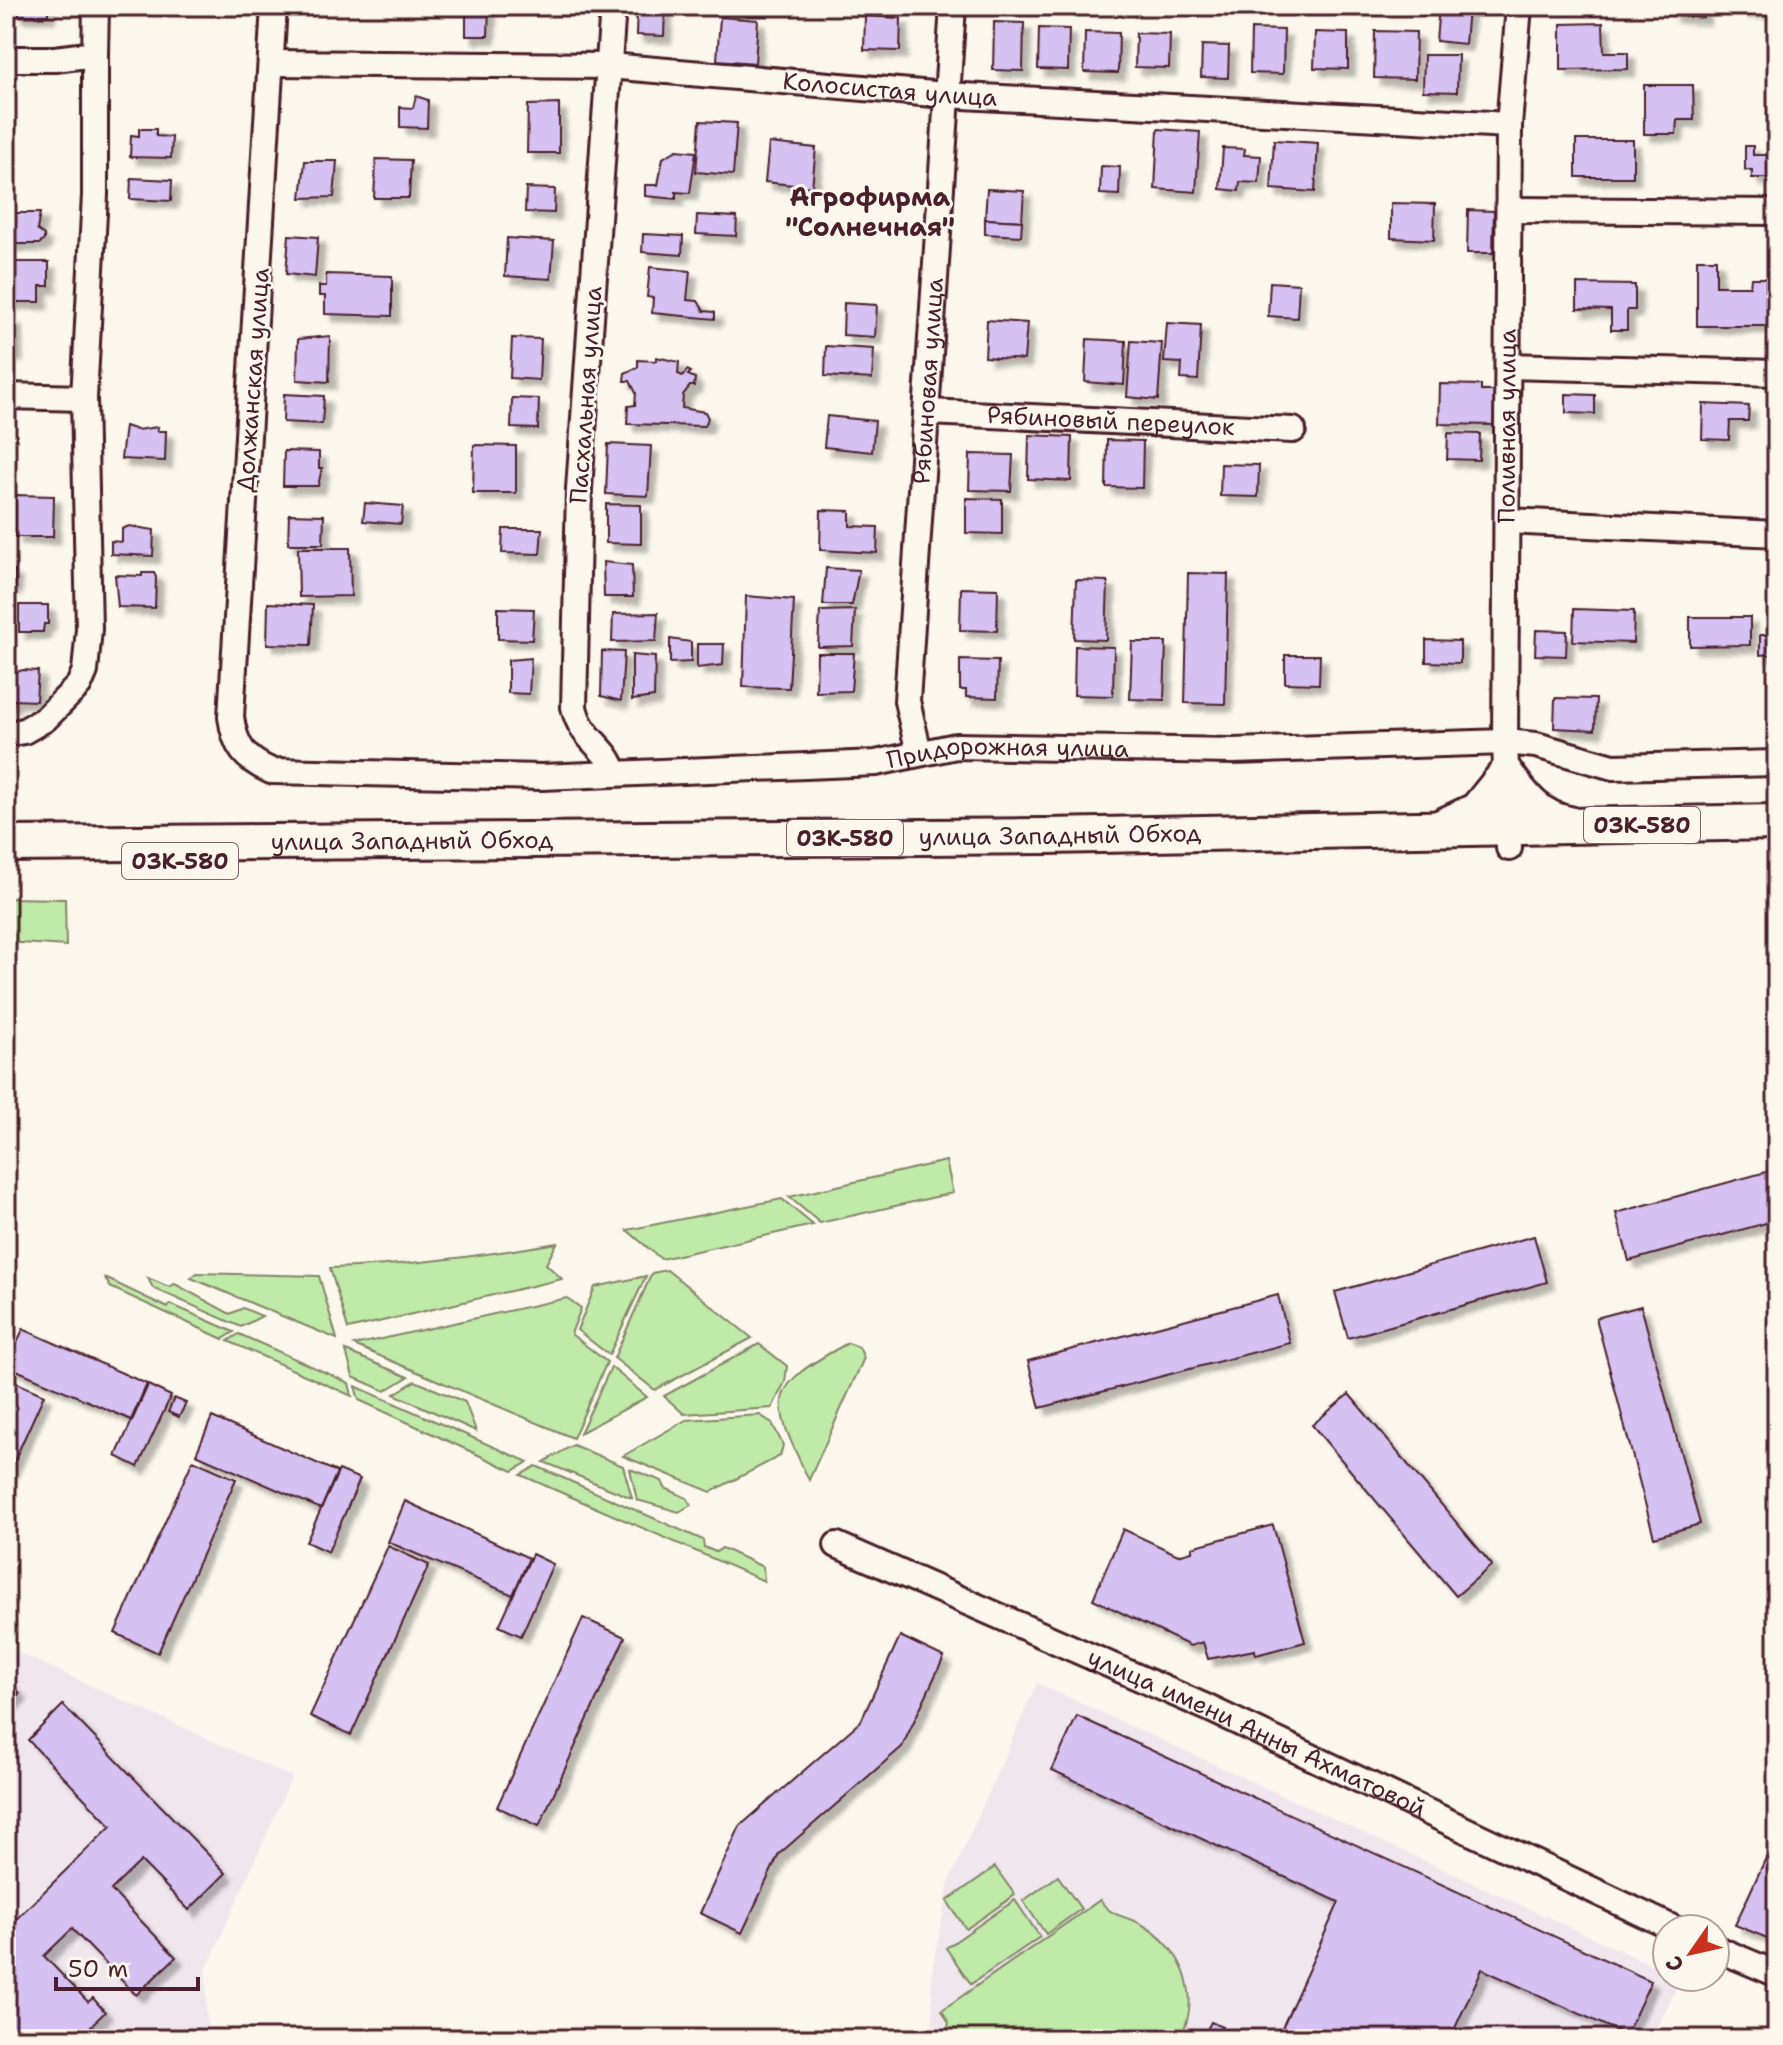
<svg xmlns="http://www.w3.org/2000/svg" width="1783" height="2045" font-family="'Shantell Sans',sans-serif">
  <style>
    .built { fill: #f0e7ee }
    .green { fill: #bfeaa7; stroke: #848469; stroke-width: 2 }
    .building { fill: #d5c1f2; stroke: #4a1f2b; stroke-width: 2; filter: url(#shadow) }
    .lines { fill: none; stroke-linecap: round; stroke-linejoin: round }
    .minor-casing { stroke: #4a1f2b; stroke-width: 30 }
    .highway-casing { stroke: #4a1f2b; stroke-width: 40 }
    .minor { stroke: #fbf7ec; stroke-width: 24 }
    .highway { stroke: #fbf7ec; stroke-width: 34 }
    .labels { text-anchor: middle; stroke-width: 6; stroke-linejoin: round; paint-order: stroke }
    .shield { fill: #fbf7ec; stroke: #7f6065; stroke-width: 2 }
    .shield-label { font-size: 22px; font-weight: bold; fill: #4a1f2b }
    .street-label { font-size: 24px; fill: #4a1f2b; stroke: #fbf7ec }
    .neighbourhood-label { font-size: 26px; font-weight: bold; fill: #4a1f2b; stroke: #fbf7ec }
  </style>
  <defs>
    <filter id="shadow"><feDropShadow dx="7" dy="7" stdDeviation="2" flood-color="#0004"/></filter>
  </defs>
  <rect width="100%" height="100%" fill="#fbf7ec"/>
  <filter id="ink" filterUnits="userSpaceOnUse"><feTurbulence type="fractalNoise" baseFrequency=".0125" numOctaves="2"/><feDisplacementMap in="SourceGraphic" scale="16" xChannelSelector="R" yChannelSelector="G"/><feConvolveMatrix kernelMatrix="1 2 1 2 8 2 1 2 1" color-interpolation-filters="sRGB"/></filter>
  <g filter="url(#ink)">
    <g class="built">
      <polygon points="6,1647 292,1777 206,1970 207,2039 6,2039"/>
      <polygon points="1037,1683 1667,1972 1667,1977 1681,1979 1651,2039 934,2039 931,1977 949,1882"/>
    </g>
    <g class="green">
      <polygon points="6,898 65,899 66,946 6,942"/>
      <polygon points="946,1161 953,1193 820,1223 789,1197"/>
      <polygon points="782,1199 813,1225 661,1259 627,1230"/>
      <path d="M 557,1243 L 546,1264 L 562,1279 L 348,1329 L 330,1268 C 407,1266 481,1256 557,1243 Z"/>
      <polygon points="667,1270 752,1338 655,1390 614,1358 652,1273"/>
      <polygon points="197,1273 319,1276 337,1339 191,1278"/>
      <polygon points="646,1276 609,1355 577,1330 595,1287"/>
      <polygon points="105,1278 168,1308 170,1304 234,1332 223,1339 110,1287"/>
      <polygon points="148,1278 169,1287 175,1284 230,1314 243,1308 262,1316 241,1327 153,1288"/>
      <polygon points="567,1298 581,1308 571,1334 607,1362 573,1438 354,1345"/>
      <polygon points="239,1334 349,1383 352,1396 228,1341"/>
      <path d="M 848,1343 L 859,1347 L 864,1358 L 809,1480 C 770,1399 764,1388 848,1343 Z"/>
      <polygon points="759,1344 787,1366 785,1382 772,1408 684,1414 664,1396"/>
      <polygon points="346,1351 408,1377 385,1391 353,1377"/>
      <polygon points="611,1367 647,1397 580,1433"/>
      <polygon points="415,1381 465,1402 476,1431 394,1394"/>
      <polygon points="355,1386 528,1462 513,1471 359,1400"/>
      <polygon points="760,1415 772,1423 783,1445 780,1456 711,1492 623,1456 686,1420"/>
      <polygon points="573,1445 623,1466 632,1498 544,1462"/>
      <polygon points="536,1466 703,1540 704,1547 716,1552 722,1548 763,1567 764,1581 521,1475"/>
      <polygon points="630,1469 662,1481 665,1488 687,1498 691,1505 679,1512 637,1500"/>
      <polygon points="995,1867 1015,1895 966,1929 947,1901"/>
      <polygon points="1058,1876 1081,1909 1046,1934 1023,1901"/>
      <polygon points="1015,1900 1040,1937 971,1984 946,1948"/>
      <path d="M 1100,1900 C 1111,1917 1124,1915 1141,1924 C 1182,1946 1204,1997 1179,2039 L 945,2039 L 949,2023 L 942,2010 Z"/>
    </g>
    <g class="building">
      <rect x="16" y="6" width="32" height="9"/>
      <polygon points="466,6 489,6 488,36 466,36"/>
      <polygon points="637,6 665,6 664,36 636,35"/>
      <polygon points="1439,6 1468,7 1465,44 1436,41"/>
      <polygon points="1671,6 1704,6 1703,18 1671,15"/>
      <polygon points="1740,6 1777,6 1777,13 1740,10"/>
      <polygon points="865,16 901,18 900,51 864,50"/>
      <polygon points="720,17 758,20 755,63 717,60"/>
      <polygon points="994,22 1024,23 1023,71 993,70"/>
      <polygon points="1603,23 1604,52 1628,52 1628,69 1561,70 1561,24"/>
      <polygon points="1039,28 1069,29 1068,70 1038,69"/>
      <polygon points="1251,29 1284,30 1283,74 1250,73"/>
      <polygon points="1375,31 1416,32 1415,79 1374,78"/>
      <polygon points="1085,32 1119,33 1118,73 1084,72"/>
      <polygon points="1315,32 1348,33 1348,69 1314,68"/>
      <polygon points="1136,33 1170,34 1169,68 1135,67"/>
      <polygon points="1202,45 1229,46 1228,78 1201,77"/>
      <polygon points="1424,55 1458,55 1457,92 1423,91"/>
      <polygon points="1644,85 1693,85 1694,120 1677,120 1676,134 1644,134"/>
      <polygon points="416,96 428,100 427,128 400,127 400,107 413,108"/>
      <polygon points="559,104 559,153 527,153 528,105"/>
      <polygon points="700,121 737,123 733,175 696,172"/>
      <polygon points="139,129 156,129 156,136 172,137 171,158 130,157 131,135 139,136"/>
      <polygon points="1158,129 1200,132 1196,192 1155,189"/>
      <polygon points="1274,140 1318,143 1315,192 1271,189"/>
      <rect x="1576" y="140" width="57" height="37"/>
      <polygon points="769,143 816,148 812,187 765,182"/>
      <polygon points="1745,146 1753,146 1753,155 1777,155 1777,178 1752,178 1752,170 1745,170"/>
      <polygon points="1223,148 1245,149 1244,155 1261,156 1259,183 1240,182 1239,191 1220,189"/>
      <polygon points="677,150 696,152 690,193 676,192 676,199 645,196 645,185 658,185 663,158"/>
      <polygon points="376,159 411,160 409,198 374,198"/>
      <polygon points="305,161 337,161 334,197 301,198"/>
      <polygon points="1101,166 1120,167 1119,195 1100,194"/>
      <polygon points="131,178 172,180 171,201 130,199"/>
      <polygon points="526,188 555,189 554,213 525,212"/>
      <polygon points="987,189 1024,191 1022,221 985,219"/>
      <polygon points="1391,203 1435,204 1434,240 1391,238"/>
      <polygon points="1468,210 1494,211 1493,253 1467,253"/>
      <polygon points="8,213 40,213 37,230 44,235 44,240 39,244 9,244"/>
      <polygon points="697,215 737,217 736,236 696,234"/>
      <polygon points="985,219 1022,221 1021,236 985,234"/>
      <polygon points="643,234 683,236 682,255 642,252"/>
      <polygon points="289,235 318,237 315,277 286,274"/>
      <polygon points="507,238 554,241 551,279 505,276"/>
      <polygon points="1697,259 1716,259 1716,286 1750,286 1751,278 1766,278 1766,306 1777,306 1777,326 1697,326"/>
      <polygon points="6,262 49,262 49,286 40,286 40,302 6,302"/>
      <polygon points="650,267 690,271 687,300 698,301 704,311 715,312 715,319 652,313 653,298 647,297"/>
      <polygon points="326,274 392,276 392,316 325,314 325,296 319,296 319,286 326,286"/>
      <polygon points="1270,282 1299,284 1297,318 1268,316"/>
      <polygon points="1577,284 1635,285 1635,310 1627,310 1627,330 1611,330 1611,310 1577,309"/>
      <polygon points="844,303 877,305 875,337 843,335"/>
      <polygon points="15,319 15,354 6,354 6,320"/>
      <polygon points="987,320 1027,323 1024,360 985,357"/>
      <polygon points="1167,323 1201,325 1198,380 1181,379 1182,363 1164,362"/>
      <polygon points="330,336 329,382 297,380 298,339"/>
      <polygon points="512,338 541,339 539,380 510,378"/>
      <polygon points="1087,339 1126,341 1124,385 1085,382"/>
      <polygon points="1131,341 1162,343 1158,400 1127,397"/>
      <polygon points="826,346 874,349 872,379 825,376"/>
      <polygon points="656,357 679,362 678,374 683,376 687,370 691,372 688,375 695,378 694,386 690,386 683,395 682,408 705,412 708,418 705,426 627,424 628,406 635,405 636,393 630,381 624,381 625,373 638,367 638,360 656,361"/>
      <polygon points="1440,384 1481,385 1481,391 1497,391 1496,425 1439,424"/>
      <polygon points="284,394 324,396 322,424 283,422"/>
      <polygon points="1566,394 1595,395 1595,414 1566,413"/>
      <polygon points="512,398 539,399 538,429 511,428"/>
      <polygon points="1703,404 1749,406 1748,421 1730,421 1729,440 1702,439"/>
      <polygon points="827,416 875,421 872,452 824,447"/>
      <polygon points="125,426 137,430 158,427 157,431 166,431 165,461 121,459"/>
      <polygon points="1448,433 1480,434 1479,460 1447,459"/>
      <polygon points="1029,435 1072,437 1071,481 1028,479"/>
      <polygon points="1107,440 1143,441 1142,488 1106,487"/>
      <polygon points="608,444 651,446 648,496 606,494"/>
      <polygon points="474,445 516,446 516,493 473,493"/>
      <polygon points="284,451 319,452 319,468 322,468 318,486 283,486"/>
      <polygon points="970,454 1013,455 1011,491 969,490"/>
      <polygon points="1221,464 1259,465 1258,497 1220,496"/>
      <polygon points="15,495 54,496 53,537 15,537"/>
      <polygon points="966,498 1002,499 1002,534 966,533"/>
      <polygon points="365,503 403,506 401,524 363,521"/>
      <polygon points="606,504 641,505 641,544 606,543"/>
      <polygon points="821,510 850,511 850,526 878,527 877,553 820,550"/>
      <polygon points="289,514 324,515 323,544 288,544"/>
      <polygon points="129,526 154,530 153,556 111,554 111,541 122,542 122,529"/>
      <polygon points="503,529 542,529 540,554 502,553"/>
      <polygon points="298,548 350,548 351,596 299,597"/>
      <polygon points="6,554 7,571 15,571 15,587 6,587"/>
      <polygon points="603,562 632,565 633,597 604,597"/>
      <polygon points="826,568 859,570 852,605 823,605"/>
      <polygon points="142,573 154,573 156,577 155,608 118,607 115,575 142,576"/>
      <polygon points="1188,573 1228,574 1225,704 1185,703"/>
      <polygon points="1076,580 1108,581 1106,640 1074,639"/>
      <polygon points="961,588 998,589 997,631 960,630"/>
      <polygon points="746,596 794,600 789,688 743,687"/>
      <polygon points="268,603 313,605 311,645 267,644"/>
      <polygon points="19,605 48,605 48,624 44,624 43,632 19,632"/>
      <polygon points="498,608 534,609 532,640 498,639"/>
      <polygon points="1574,609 1634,611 1633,643 1573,641"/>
      <polygon points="855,610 853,646 818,647 820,611"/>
      <polygon points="658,613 656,641 612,642 613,614"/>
      <polygon points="1690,617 1750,617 1750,645 1690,646"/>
      <polygon points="1536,630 1567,631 1566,656 1535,655"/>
      <polygon points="1760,635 1777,635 1777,654 1760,655"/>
      <polygon points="670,639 691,642 691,662 670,663"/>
      <polygon points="1426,640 1460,641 1460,663 1426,662"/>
      <polygon points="1132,642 1166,642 1164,700 1130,699"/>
      <polygon points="697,644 724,644 723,665 697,668"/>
      <polygon points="1075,646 1114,647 1113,696 1074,695"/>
      <polygon points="602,651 624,652 621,701 601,696"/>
      <polygon points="817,653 854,653 851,691 816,692"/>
      <polygon points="632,655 655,657 654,697 632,700"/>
      <polygon points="1285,655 1320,655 1319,684 1285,683"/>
      <polygon points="531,658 529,694 508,693 508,660"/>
      <polygon points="960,660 998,661 997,698 966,697 966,690 960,690"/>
      <polygon points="23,670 38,671 36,701 13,700 13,705 6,704 6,675"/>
      <polygon points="1555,698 1596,699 1595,730 1554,728"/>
      <polygon points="1777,1169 1777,1220 1629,1261 1616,1213"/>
      <polygon points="1534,1236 1547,1282 1348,1338 1335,1292"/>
      <polygon points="1278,1295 1290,1343 1040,1408 1028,1361"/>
      <polygon points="1641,1306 1700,1524 1654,1537 1596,1318"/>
      <polygon points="23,1329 147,1384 131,1420 7,1366"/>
      <polygon points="6,1378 44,1395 6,1479"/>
      <polygon points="148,1385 171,1396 138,1467 116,1456"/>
      <polygon points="1349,1394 1492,1565 1456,1596 1312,1425"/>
      <polygon points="174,1398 186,1403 179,1417 168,1412"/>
      <polygon points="212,1417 337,1472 321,1509 196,1454"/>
      <polygon points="193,1460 236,1479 158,1653 115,1633"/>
      <polygon points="339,1470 360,1479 328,1552 306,1542"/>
      <polygon points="405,1501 529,1558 513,1595 388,1542"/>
      <polygon points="1273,1525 1305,1642 1256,1655 1255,1650 1208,1659 1203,1642 1190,1646 1093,1599 1123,1529 1178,1555 1192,1551 1192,1547"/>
      <polygon points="388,1546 429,1565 351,1735 310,1716"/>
      <polygon points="532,1554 553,1564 521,1636 499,1626"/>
      <polygon points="583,1618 625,1637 539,1826 497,1807"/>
      <polygon points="900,1636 944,1657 902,1747 779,1854 742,1933 700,1913 740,1826 861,1721"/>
      <polygon points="6,1678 20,1693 6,1707"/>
      <polygon points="63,1705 226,1873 189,1910 141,1861 111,1890 176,1957 136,1995 72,1929 44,1956 88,2002 93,1998 105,2012 78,2039 10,2039 6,2035 6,1929 111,1826 28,1740"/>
      <polygon points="1077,1716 1651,1981 1626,2035 1482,1969 1450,2039 1277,2039 1339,1902 1052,1770"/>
      <polygon points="1777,1834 1777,1942 1735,1925"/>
      <polygon points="1211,2022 1222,2027 1216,2039 1202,2039"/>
    </g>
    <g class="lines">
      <g class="minor-casing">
        <g id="minor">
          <path id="s1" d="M 274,6 L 231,717 C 235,746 244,759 271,771 L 542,777 L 876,763 L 956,746 L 1233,751 L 1505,742 L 1536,745 L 1613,767 L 1777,763"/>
          <path d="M 613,6 L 579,489 L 574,707 C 581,740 607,746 614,772"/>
          <polyline points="6,59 55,59 95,54 96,6"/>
          <path id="s2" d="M 273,63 L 609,66 L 945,95 L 1509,125"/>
          <polyline points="1510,210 1777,212"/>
          <polyline points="1509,366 1777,373"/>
          <polyline points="6,396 84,398"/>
          <path id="s3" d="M 929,412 L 1293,430"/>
          <polyline points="1507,521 1777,534"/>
          <polyline points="6,734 24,731 45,719 79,685 85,671 89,629 84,398 95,195 95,54"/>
          <path id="s4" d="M 919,753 L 907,701 L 953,6"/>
          <path id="s5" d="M 1509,848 L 1505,742 L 1509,125 L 1519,6"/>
          <path id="s6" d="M 837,1545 L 1208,1708 L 1675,1929"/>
          <polyline points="1715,1948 1777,1974"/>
        </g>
      </g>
      <g class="highway-casing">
        <g id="highway">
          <path d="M 1441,827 L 1477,810 L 1506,774 C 1523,798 1539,819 1569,824"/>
          <path id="s7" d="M 6,844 L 1048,836 L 1777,822"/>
        </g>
      </g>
      <use href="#minor" class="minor"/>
      <use href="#highway" class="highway"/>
    </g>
  </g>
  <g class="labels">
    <g class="shield">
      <rect x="1584" y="807" width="116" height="36" rx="6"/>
      <rect x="787" y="820" width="116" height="36" rx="6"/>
      <rect x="122" y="843" width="116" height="36" rx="6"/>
    </g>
    <g class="shield-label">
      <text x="1642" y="833">03К-580</text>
      <text x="845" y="846">03К-580</text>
      <text x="180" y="869">03К-580</text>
    </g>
    <g class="street-label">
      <text dy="8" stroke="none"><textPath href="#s2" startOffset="618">Колосистая улица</textPath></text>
      <text transform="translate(253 380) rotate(-86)" y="8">Должанская улица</text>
      <text dy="8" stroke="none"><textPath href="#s4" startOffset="374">Рябиновая улица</textPath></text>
      <text transform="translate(586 395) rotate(-86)" y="8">Пасхальная улица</text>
      <text dy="8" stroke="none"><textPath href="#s3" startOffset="182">Рябиновый переулок</textPath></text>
      <text dy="8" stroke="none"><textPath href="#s5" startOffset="422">Поливная улица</textPath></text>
      <text dy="8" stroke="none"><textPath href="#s1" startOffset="1522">Придорожная улица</textPath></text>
      <text dy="8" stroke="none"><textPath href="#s7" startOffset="1054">улица Западный Обход</textPath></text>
      <text dy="8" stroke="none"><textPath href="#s7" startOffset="406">улица Западный Обход</textPath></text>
      <text dy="8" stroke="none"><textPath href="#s6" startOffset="460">улица имени Анны Ахматовой</textPath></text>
    </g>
    <g class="neighbourhood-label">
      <text x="870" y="206">Агрофирма<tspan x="870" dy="30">"Солнечная"</tspan></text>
    </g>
  </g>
  <rect width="1783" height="2045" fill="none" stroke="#fbf7ec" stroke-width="32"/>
  <rect x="16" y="16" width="1751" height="2013" fill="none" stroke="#4a1f2b" stroke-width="3" filter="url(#ink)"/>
  <g transform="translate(1691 1953) rotate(236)"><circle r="38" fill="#fbf7ec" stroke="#b4a19f" stroke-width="2"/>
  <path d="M0-6L14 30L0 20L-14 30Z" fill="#c8321e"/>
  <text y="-12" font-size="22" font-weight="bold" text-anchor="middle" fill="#4a1f2b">С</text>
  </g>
  <path d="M56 1977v12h142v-12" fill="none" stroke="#4a1f2b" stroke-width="4"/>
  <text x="68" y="1977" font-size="24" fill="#4a1f2b" stroke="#fbf7ec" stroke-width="6" paint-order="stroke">50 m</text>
</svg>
